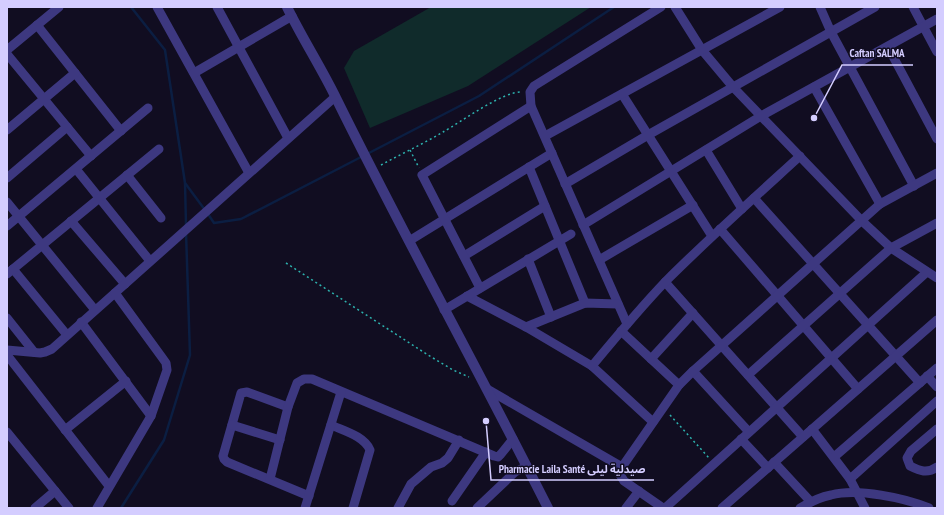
<svg xmlns="http://www.w3.org/2000/svg" width="944" height="515" font-family="'PT Sans Narrow','Noto Sans Arabic',sans-serif">
  <style>
    .green { fill: #102b2b }
    .lines { fill: none; stroke-linecap: round; stroke-linejoin: round }
    .stream { stroke: #0b1e42; stroke-width: 2.5 }
    .path { stroke: #2db2ae; stroke-width: 1.5; stroke-dasharray: 2 3; stroke-linecap: butt }
    .minor { stroke: #3d3880; stroke-width: 9 }
    .tertiary { stroke: #3d3880; stroke-width: 10 }
    .leader { fill: none; stroke: #d4cdff; stroke-width: 1.5 }
    .callout-dot { fill: #d4cdff; stroke: #110d21; stroke-width: 1.5 }
    .callout-label { font-size: 11px; text-anchor: middle; font-weight: bold; fill: #d4cdff; stroke: #110d21; stroke-width: 3; stroke-linejoin: round; paint-order: stroke }
  </style>
  <rect width="100%" height="100%" fill="#110d21"/>
  <polygon class="green" points="431,7 591,7 468,86 370,128 344,68 354,51"/>
  <g class="lines">
    <g class="stream">
      <polyline points="131,7 165,50 185,183 186,225"/>
      <polyline points="367,154 479,96 614,7"/>
      <polyline points="185,183 205,210"/>
      <polyline points="208,214 214,223 241,219 363,156"/>
      <polyline points="121,508 164,440 190,355 186,232"/>
    </g>
    <g class="path">
      <polyline points="410,150 419,168"/>
      <path d="M 381,165 C 401,154 423,144 443,132 C 461,122 503,91 522,92"/>
      <polyline points="286,263 428,355 453,370 469,377"/>
      <polyline points="670,415 709,458"/>
    </g>
    <g class="minor">
      <polyline points="157,7 249,173"/>
      <polyline points="217,7 288,138"/>
      <polyline points="675,7 702,50 733,87 862,221 891,248 937,278"/>
      <polyline points="820,7 831,32 914,186"/>
      <polyline points="913,7 937,52"/>
      <polyline points="37,25 121,131"/>
      <polyline points="888,47 937,139"/>
      <polyline points="7,50 59,7"/>
      <polyline points="7,54 91,156"/>
      <polyline points="194,73 292,16"/>
      <polyline points="814,87 880,204"/>
      <polyline points="622,94 712,236"/>
      <polyline points="7,130 75,73"/>
      <polyline points="545,136 780,7"/>
      <polyline points="706,150 742,209"/>
      <polyline points="529,167 585,303"/>
      <polyline points="76,169 150,261"/>
      <polyline points="127,175 161,218"/>
      <polyline points="7,178 67,127"/>
      <polyline points="565,184 648,135 875,7"/>
      <polyline points="754,198 920,383"/>
      <polyline points="7,202 95,310"/>
      <polyline points="71,221 125,284"/>
      <polyline points="583,225 761,116 937,19"/>
      <polyline points="7,226 148,108"/>
      <polyline points="720,229 858,389"/>
      <polyline points="409,241 552,153"/>
      <polyline points="464,256 545,206"/>
      <polyline points="528,259 551,317"/>
      <polyline points="599,260 693,205"/>
      <polyline points="13,269 67,335"/>
      <polyline points="7,274 159,149"/>
      <polyline points="665,282 803,437"/>
      <polyline points="480,288 422,175 531,106"/>
      <polyline points="467,296 526,327 592,366 653,422"/>
      <polyline points="444,310 571,234"/>
      <polyline points="7,318 34,352"/>
      <polyline points="81,322 151,416"/>
      <polyline points="627,324 531,106 530,92 534,86 661,7"/>
      <polyline points="526,327 585,303 618,304"/>
      <polyline points="621,331 679,385"/>
      <polyline points="7,350 40,353 45,352 52,349 335,97"/>
      <polyline points="7,355 109,486"/>
      <polyline points="651,359 693,313"/>
      <path d="M 592,366 C 616,337 640,308 666,281 C 709,238 755,197 800,156"/>
      <polyline points="693,371 749,432"/>
      <polyline points="748,375 891,248 937,223"/>
      <polyline points="927,376 937,387"/>
      <polyline points="487,389 622,467"/>
      <polyline points="288,407 247,392 241,393 223,456 224,459 227,462 309,496"/>
      <polyline points="232,425 280,440"/>
      <path d="M 331,425 C 344,431 364,436 370,450 L 353,508"/>
      <polyline points="812,429 850,479 865,508"/>
      <path d="M 937,429 L 911,451 L 907,458 L 910,466 C 920,471 927,474 937,467"/>
      <polyline points="65,430 126,381"/>
      <polyline points="7,432 69,508"/>
      <polyline points="741,439 768,468"/>
      <polyline points="834,457 937,368"/>
      <polyline points="774,462 811,502"/>
      <polyline points="270,479 288,407 297,383 304,379 312,379 494,456 498,457 501,454 513,439"/>
      <polyline points="850,479 937,401"/>
      <polyline points="452,501 486,452"/>
      <polyline points="35,508 55,491"/>
      <polyline points="97,508 151,416 167,370 166,363 161,356 115,293"/>
      <polyline points="305,508 341,392"/>
      <polyline points="398,508 411,484 431,467 442,463 448,458 459,440"/>
      <polyline points="477,508 515,472 527,466"/>
      <polyline points="626,508 639,491"/>
      <polyline points="663,508 624,481 619,473 622,467 679,385 693,371 880,204 937,173"/>
      <polyline points="665,508 927,272"/>
      <polyline points="722,508 937,320"/>
      <path d="M 800,508 C 810,502 820,497 831,495 C 858,488 905,498 929,508"/>
    </g>
    <path class="tertiary" d="M 287,7 C 302,38 321,67 336,98 C 404,236 479,371 548,508"/>
  </g>
  <path class="leader" d="M814 118L842 65H913M486 421L491 480H654"/>
  <g class="callout-dot">
    <circle cx="814" cy="118" r="4"/>
    <circle cx="486" cy="421" r="4"/>
  </g>
  <g class="callout-label">
    <text x="877" y="57">Caftan SALMA</text>
    <text x="572" y="473">Pharmacie Laila Santé صيدلية ليلى</text>
  </g>
  <rect width="944" height="515" fill="none" stroke="#d4cdff" stroke-width="16"/>
</svg>
